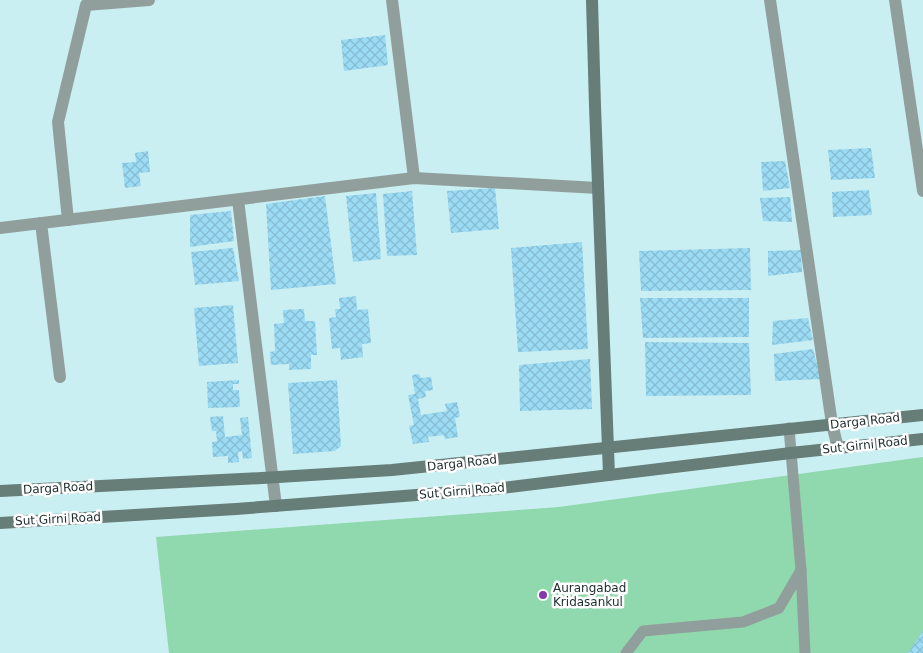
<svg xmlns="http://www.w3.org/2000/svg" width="923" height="653" font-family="'DejaVu Sans',sans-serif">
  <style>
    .garden { fill: #90d8ad }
    .building { fill: url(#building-cross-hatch) }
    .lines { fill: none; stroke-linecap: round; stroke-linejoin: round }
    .lane { stroke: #919f9c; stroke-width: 11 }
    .street { stroke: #919f9c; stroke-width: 12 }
    .secondary { stroke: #677d78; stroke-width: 12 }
    .poi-dot { fill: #8439aa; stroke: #fff; stroke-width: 2 }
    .labels { text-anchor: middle; stroke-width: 5; stroke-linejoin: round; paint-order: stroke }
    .street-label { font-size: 12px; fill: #1d2c2d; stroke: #fff }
    .poi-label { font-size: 12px; fill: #1d2c2d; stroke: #fff; text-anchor: start }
  </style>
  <defs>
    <pattern id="building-cross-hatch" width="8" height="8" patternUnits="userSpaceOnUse" patternTransform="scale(1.25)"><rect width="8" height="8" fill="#9bdbf4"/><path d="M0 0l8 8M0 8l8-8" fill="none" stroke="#85bcd2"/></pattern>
  </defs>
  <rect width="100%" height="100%" fill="#caeff2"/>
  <polygon class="garden" points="923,457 923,653 169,653 156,537 559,507"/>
  <g class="building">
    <polygon points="385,35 388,65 344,71 341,40"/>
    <polygon points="871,148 875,178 831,180 828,150"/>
    <polygon points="148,151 150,172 139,173 141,186 125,188 122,163 136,162 135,153"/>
    <polygon points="785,161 790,188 763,191 761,162"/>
    <polygon points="495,188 499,229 451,233 447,191"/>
    <polygon points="869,190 872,215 833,217 832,192"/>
    <polygon points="412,191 417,255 387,256 383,194"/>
    <polygon points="376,193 381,259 353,262 346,196"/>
    <polygon points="325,196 336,284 271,290 266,204"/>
    <polygon points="790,197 792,222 763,221 760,198"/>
    <polygon points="231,211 234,241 190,247 190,215"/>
    <polygon points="582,242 588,349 518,352 511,248"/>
    <polygon points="233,248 239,281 195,285 191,252"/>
    <polygon points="750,248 751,290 641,291 639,251"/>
    <polygon points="801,250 802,272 768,276 768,251"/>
    <polygon points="356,296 357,310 368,309 371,343 362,344 363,357 341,360 340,348 332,349 329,318 336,317 335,309 340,309 339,298"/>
    <polygon points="640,298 749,298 749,337 643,338"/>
    <polygon points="233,305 238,363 199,366 194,308"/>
    <polygon points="304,309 305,321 315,321 317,355 311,355 311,369 289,370 289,364 271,365 270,352 275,351 274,324 284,323 283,310"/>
    <polygon points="808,318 813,340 772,345 773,321"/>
    <polygon points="645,342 749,343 751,395 646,396"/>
    <polygon points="813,349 821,379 775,381 774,354"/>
    <polygon points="590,359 592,409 520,411 519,365"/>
    <polygon points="419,374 421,378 431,377 433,390 425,391 426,397 418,399 421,415 447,411 445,404 457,402 460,417 455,418 458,437 445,439 444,435 428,437 429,442 413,444 409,426 414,425 408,395 415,394 412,375"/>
    <polygon points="239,380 239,384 233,384 233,390 239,390 240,407 208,408 207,382"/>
    <polygon points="337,380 341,446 335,451 293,454 288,383"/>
    <polygon points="223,416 225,437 242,435 240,418 248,417 252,458 243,459 242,451 238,452 239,462 228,463 228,456 213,457 212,442 217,441 216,431 212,431 210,417"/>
    <polygon points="923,631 923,653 908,653"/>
  </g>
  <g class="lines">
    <g class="lane">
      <polyline points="789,428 801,570 805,653"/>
      <polyline points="626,653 643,631 743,622 779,608 801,570"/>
    </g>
    <g class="street">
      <polyline points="392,0 414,178"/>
      <polyline points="770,0 832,424 838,448"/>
      <polyline points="895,0 923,191"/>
      <polyline points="238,200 276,506"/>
      <polyline points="68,220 58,122 86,5 149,0"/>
      <polyline points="41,223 60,377"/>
      <polyline points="0,228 414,178 598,188"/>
    </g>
    <g class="secondary">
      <polyline points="592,0 595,106 609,475"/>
      <polyline points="0,491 262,478 392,470 923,415"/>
      <polyline points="0,523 236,509 494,489 791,453 923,439"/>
    </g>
  </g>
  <circle class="poi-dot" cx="543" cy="595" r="5"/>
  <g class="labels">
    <g class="street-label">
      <text transform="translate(865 421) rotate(-6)" y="4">Darga Road</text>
      <text transform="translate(865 445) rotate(-6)" y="4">Sut Girni Road</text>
      <text transform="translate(462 463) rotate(-6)" y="4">Darga Road</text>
      <text transform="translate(58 488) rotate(-3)" y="4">Darga Road</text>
      <text transform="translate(462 491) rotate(-5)" y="4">Sut Girni Road</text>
      <text transform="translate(58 519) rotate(-3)" y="4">Sut Girni Road</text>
    </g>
    <g class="poi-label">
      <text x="553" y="592">Aurangabad<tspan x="553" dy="14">Kridasankul</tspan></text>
    </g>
  </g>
</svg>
